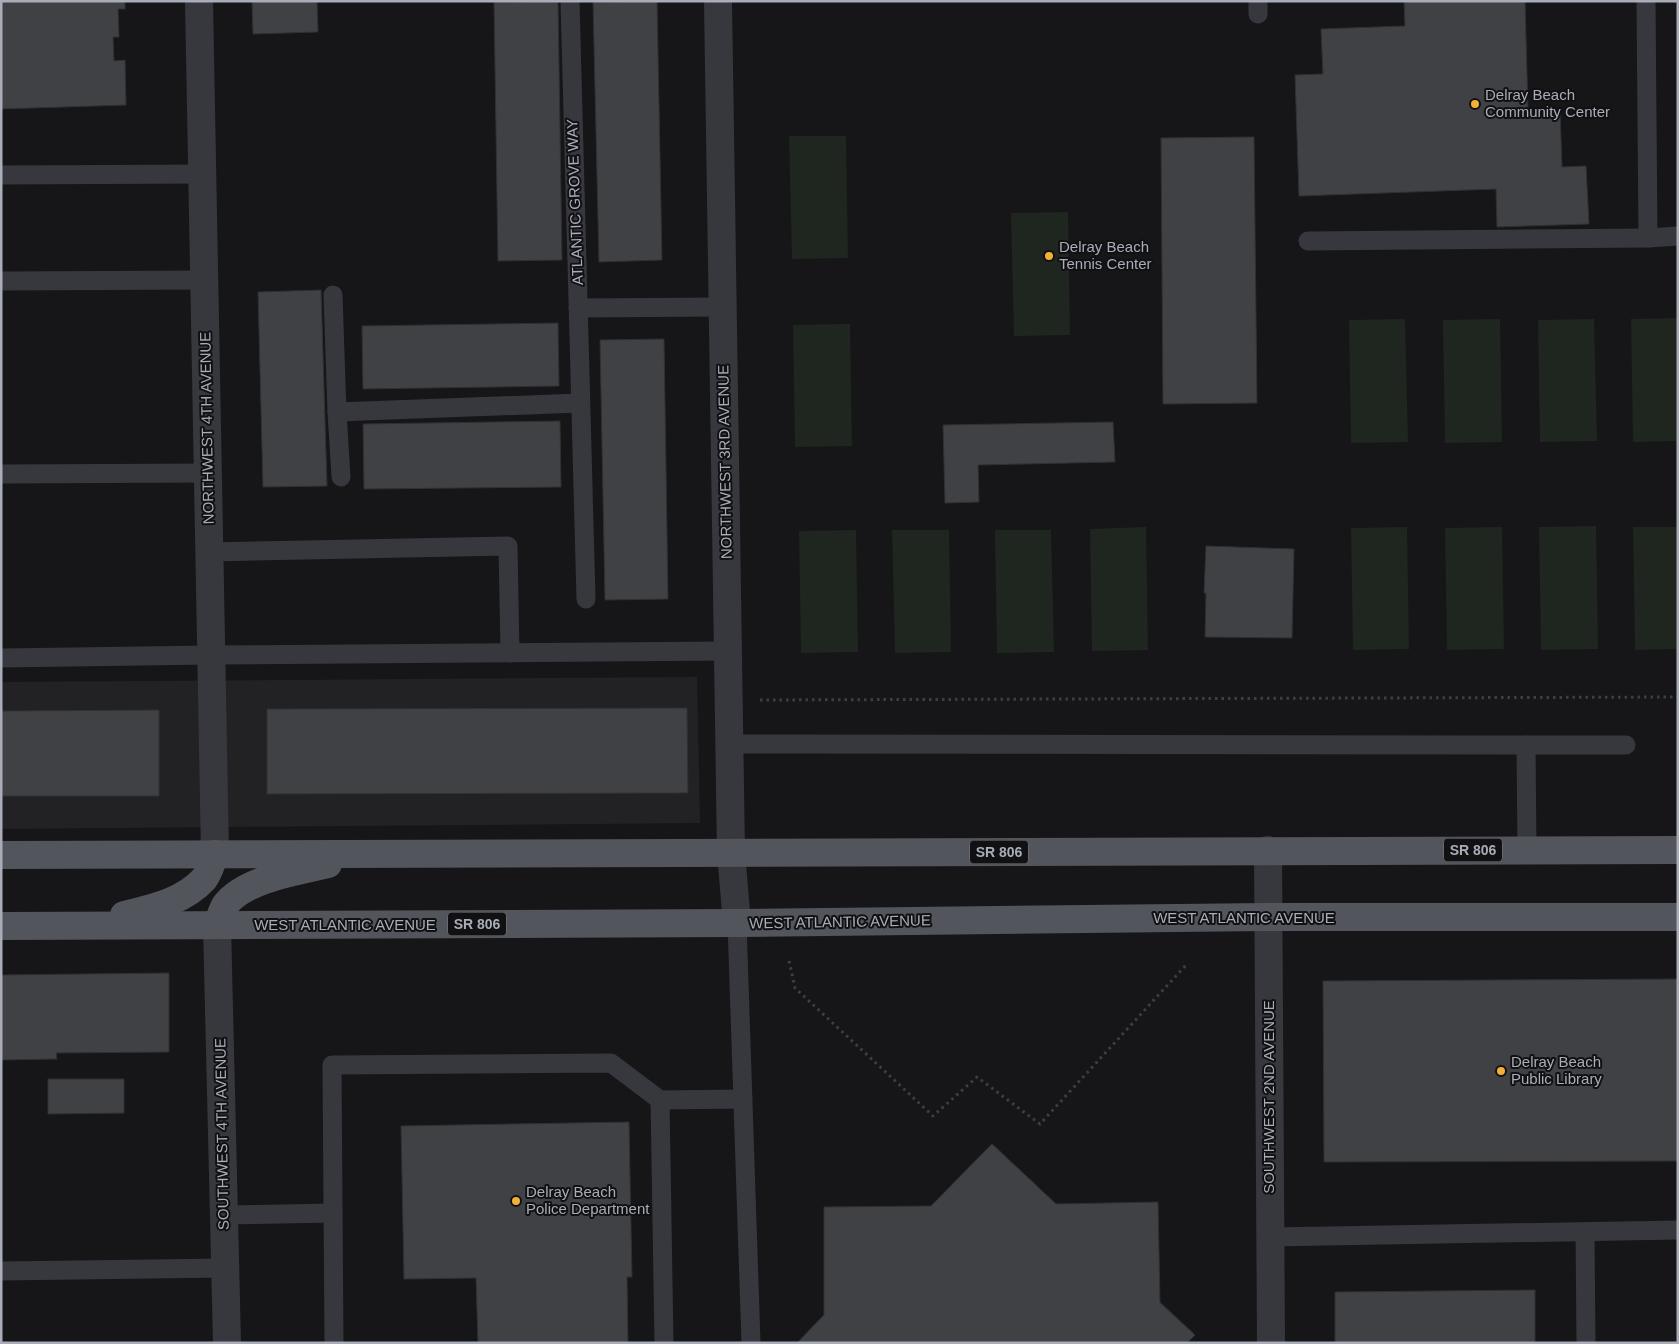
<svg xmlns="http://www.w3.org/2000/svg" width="1679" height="1344" font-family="Helvetica,sans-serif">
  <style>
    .built { fill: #222225 }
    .green { fill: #1e261f }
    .building { fill: #404145; stroke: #303034 }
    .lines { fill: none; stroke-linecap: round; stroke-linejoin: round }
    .path { stroke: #3d3f44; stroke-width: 3; stroke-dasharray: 2.5 4; stroke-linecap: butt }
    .service { stroke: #37383d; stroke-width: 19 }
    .minor { stroke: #37383d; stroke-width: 28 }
    .primary { stroke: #53555c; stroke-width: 28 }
    .poi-dot { fill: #f2b134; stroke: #111113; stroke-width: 2 }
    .labels { text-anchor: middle; stroke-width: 4; stroke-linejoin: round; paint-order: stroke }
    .shield { fill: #111113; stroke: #7b7e86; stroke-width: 1 }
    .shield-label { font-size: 14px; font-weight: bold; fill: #a8adb8 }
    .poi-label { font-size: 15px; fill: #a8adb8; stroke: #111113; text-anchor: start }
    .street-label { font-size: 15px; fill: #a8adb8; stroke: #111113 }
  </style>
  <rect width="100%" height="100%" fill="#161618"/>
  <polygon class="built" points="697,677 700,823 1,829 1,682"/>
  <g class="green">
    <polygon points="789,136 846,136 848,258 792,259"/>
    <polygon points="1068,212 1070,335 1014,336 1011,213"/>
    <polygon points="1678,318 1678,441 1633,442 1631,319"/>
    <polygon points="1405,319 1408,442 1351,443 1349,320"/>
    <polygon points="1500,319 1502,442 1445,443 1443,320"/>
    <polygon points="1594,319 1597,441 1540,442 1538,320"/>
    <polygon points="850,324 852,446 795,447 793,325"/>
    <polygon points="1596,526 1598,649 1541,650 1539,527"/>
    <polygon points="1146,527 1148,650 1092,651 1090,529"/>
    <polygon points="1407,527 1409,649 1353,650 1351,528"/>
    <polygon points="1502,527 1504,649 1447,650 1445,528"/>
    <polygon points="1633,527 1678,527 1678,649 1635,650"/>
    <polygon points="856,530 858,652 801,653 799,531"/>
    <polygon points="892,530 949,530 951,652 895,653"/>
    <polygon points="995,530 1051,530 1054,652 997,653"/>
  </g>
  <g class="building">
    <polygon points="1,1 125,1 125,9 118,9 119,37 113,37 114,61 125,60 126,105 1,109"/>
    <polygon points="252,1 317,1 318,32 253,34"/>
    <polygon points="558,1 562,260 498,261 494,2"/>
    <polygon points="657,1 662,260 599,262 593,2"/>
    <polygon points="1404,1 1525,1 1528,111 1560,109 1562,167 1586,166 1589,224 1497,227 1496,189 1299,196 1295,75 1323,74 1321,29 1405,26"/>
    <polygon points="1254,137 1257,403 1163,404 1161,138"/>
    <polygon points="321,290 327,486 263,487 258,292"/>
    <polygon points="558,323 559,386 363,389 362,326"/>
    <polygon points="664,339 668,599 605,600 600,340"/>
    <polygon points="560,421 561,487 364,489 363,424"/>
    <polygon points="1113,422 1115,462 978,465 979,502 945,503 943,425"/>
    <polygon points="1206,546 1294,549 1292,638 1205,637 1206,593 1204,593"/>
    <polygon points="687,708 688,793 267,794 267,709"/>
    <polygon points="159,710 159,796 1,796 1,711"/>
    <polygon points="169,973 169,1052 56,1053 57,1059 1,1060 1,975"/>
    <polygon points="1678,979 1678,1161 1324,1162 1323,981"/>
    <polygon points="48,1079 124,1079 124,1113 48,1114"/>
    <polygon points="629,1122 632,1277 627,1277 628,1343 478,1343 476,1278 404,1279 401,1126"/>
    <polygon points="992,1144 1195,1335 1187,1343 797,1343"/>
    <polygon points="992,1144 1056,1204 1158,1202 1160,1303 1195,1335 1187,1343 797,1343 824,1315 824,1207 931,1206"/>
    <polygon points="1535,1290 1535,1343 1335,1343 1335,1292"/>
  </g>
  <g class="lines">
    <g class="path">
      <polyline points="760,700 1678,697"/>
      <polyline points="789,961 795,988 933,1116 977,1077 1040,1124 1187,964"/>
    </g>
    <g class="service">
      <polyline points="570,1 586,599"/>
      <polyline points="1258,1 1258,14"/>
      <polyline points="1646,1 1648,238 1678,236"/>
      <polyline points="1,175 203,174"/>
      <polyline points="1308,241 1648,238"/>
      <polyline points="1,281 205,280"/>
      <polyline points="333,295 337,412 341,477"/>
      <polyline points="578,308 722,307"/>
      <polyline points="337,412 580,403"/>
      <polyline points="1,474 208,473"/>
      <polyline points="210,552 508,546 510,653"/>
      <polyline points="1,658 211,655 728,651"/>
      <polyline points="730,744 1526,745"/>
      <polyline points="1527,850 1526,745 1626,745"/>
      <polyline points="737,923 751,1343"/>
      <polyline points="660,1100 664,1343"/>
      <polyline points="224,1215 333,1213"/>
      <polyline points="1585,1232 1586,1343"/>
      <polyline points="1270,1237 1678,1230"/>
      <polyline points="1,1271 225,1268"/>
      <polyline points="334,1343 332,1065 611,1063 660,1100 743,1099"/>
    </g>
    <g class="minor">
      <polyline points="199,1 215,854"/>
      <polyline points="718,1 731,853 737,923"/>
      <polyline points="1268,850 1271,1343"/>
      <polyline points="217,925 227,1343"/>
    </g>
    <g class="primary">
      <polyline points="1,855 1678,850"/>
      <path d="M 124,915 C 152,908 183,902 204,879 C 209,873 212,861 215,854"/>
      <path d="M 217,925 C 220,919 222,909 226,904 C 246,879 298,871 328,864"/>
      <polyline points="1,926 737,923 1268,917 1678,917"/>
    </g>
  </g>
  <g class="poi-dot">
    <circle cx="1475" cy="104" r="5"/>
    <circle cx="1049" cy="256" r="5"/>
    <circle cx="1501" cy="1071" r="5"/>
    <circle cx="516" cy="1201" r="5"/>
  </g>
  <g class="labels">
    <g class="shield">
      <rect x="1444" y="838.5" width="58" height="23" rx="4"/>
      <rect x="970" y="840.5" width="58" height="23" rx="4"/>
      <rect x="448" y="912.5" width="58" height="23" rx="4"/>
    </g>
    <g class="shield-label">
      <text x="1473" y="855">SR 806</text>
      <text x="999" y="857">SR 806</text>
      <text x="477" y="929">SR 806</text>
    </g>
    <g class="poi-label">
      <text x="1485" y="100">Delray Beach<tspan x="1485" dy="17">Community Center</tspan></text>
      <text x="1059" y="252">Delray Beach<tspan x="1059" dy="17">Tennis Center</tspan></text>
      <text x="1511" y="1067">Delray Beach<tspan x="1511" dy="17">Public Library</tspan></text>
      <text x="526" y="1197">Delray Beach<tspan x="526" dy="17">Police Department</tspan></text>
    </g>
    <g class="street-label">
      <text transform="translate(575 202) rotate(-92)" y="5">ATLANTIC GROVE WAY</text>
      <text transform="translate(207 428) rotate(-91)" y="5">NORTHWEST 4TH AVENUE</text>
      <text transform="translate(725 462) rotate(-91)" y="5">NORTHWEST 3RD AVENUE</text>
      <text x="1244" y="923">WEST ATLANTIC AVENUE</text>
      <text transform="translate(840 922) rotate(-1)" y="5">WEST ATLANTIC AVENUE</text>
      <text x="345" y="930">WEST ATLANTIC AVENUE</text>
      <text transform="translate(1269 1097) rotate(-90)" y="5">SOUTHWEST 2ND AVENUE</text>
      <text transform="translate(222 1134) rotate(-91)" y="5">SOUTHWEST 4TH AVENUE</text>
    </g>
  </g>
  <rect width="1679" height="1344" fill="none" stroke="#a8adb8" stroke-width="5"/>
</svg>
